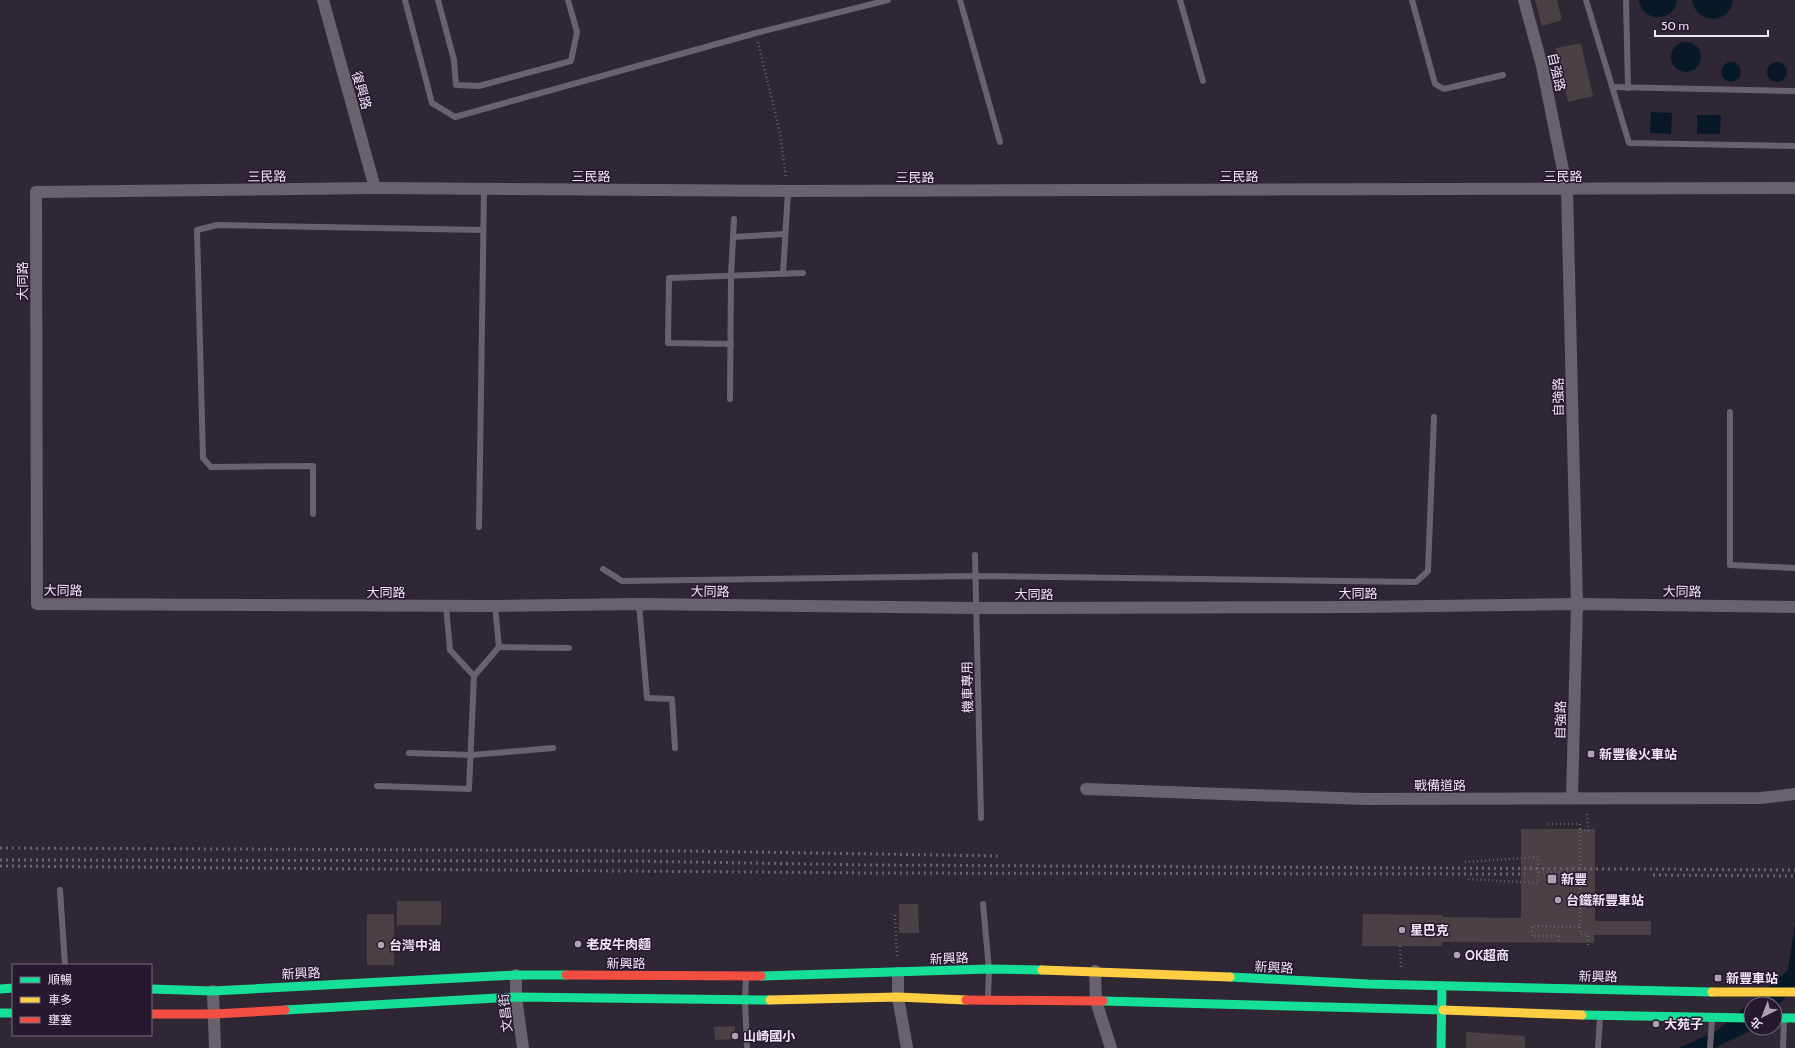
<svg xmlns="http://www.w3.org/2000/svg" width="1795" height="1048" font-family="Cabin,'Noto Sans TC',sans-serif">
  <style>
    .water { fill: #071928 }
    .building { fill: #494145 }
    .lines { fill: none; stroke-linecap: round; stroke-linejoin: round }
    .path { stroke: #66606a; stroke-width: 2.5; stroke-dasharray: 1 3; stroke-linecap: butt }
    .lane { stroke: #69626d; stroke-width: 6 }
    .street { stroke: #69626d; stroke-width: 12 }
    .fast { stroke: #16e098; stroke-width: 9 }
    .slow { stroke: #ffcf43; stroke-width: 9 }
    .jam { stroke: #f24e42; stroke-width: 9 }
    .rail { stroke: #6a636d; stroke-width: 3; stroke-dasharray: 2 4; stroke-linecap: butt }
    .poi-dot { fill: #aca3b2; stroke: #26182f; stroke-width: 1.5 }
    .labels { text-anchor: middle; stroke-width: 3; stroke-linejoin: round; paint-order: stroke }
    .street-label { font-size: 13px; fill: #efe6f6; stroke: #26182f }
    .poi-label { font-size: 13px; font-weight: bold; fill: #efe6f6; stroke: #26182f; text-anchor: start }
  </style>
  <rect width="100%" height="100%" fill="#2f2734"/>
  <g class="water">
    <path d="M 1639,0 L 1677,0 C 1675,23 1641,23 1639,0 Z"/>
    <path d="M 1692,0 L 1733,0 C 1730,25 1696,25 1692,0 Z"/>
    <circle cx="1686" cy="57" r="15"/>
    <circle cx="1777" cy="72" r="10"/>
    <circle cx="1731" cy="72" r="10"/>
    <polygon points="1651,112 1672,113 1671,134 1650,133"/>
    <polygon points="1697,115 1721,115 1720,134 1697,134"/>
    <polygon points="1795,924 1795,987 1775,1008 1775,1004 1751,1004 1751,1028 1756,1028 1714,1048 1679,1048 1718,1030 1788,970"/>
  </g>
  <g class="building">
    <polygon points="1535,0 1557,0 1562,20 1542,26"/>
    <polygon points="1581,43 1593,96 1568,102 1556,48"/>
    <polygon points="1521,829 1595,829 1595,921 1651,921 1651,935 1594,935 1594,943 1442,942 1442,946 1362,946 1363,914 1442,915 1442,917 1521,918"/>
    <rect x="397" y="901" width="44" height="24"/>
    <polygon points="899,904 918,904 919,933 899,933"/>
    <rect x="367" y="914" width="27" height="51"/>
    <polygon points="735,1026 735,1039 715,1040 714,1027"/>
    <polygon points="1466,1032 1525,1036 1525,1048 1466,1048"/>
  </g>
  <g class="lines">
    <g class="path">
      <polyline points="758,42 780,133 786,178"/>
      <polyline points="1548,824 1580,824 1580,927 1532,926 1532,936 1559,936 1559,944"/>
      <polyline points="1580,830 1588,831 1587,811"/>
      <polyline points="1465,862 1538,857 1538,883 1466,879"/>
      <polyline points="1539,872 1580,872"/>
      <polyline points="895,915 897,956"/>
      <polyline points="1580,927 1580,934 1588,935 1588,945"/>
      <polyline points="1400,946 1401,969"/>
    </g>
    <g class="lane">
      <polyline points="405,0 432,103 455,117 756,33 888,0"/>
      <polyline points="438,0 454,60 456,85 479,86 571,61 577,32 568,0"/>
      <polyline points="960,0 1000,142"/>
      <polyline points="1180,0 1203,81"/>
      <polyline points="1412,0 1435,84 1444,89 1503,75"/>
      <polyline points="1586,0 1629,143 1795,146"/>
      <polyline points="1626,0 1628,88"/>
      <polyline points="1613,87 1795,91"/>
      <polyline points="733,237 785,234"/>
      <polyline points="783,274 788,191"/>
      <polyline points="731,344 668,343 669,278 803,273"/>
      <polyline points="730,399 731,275 734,219"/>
      <polyline points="1730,412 1730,565 1795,568"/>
      <polyline points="313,514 313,466 211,467 203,458 197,230 217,225 483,230"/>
      <polyline points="479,527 484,189"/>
      <polyline points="975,555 981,818"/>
      <polyline points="603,569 622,581 976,576 1416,582 1428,571 1434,417"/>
      <polyline points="639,604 647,698 672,699 675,748"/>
      <polyline points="446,606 450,650 474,676"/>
      <polyline points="499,647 569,648"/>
      <polyline points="409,753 472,755 553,748"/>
      <polyline points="377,786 469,789 474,676 499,647 495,606"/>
      <polyline points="60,890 65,965"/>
      <polyline points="983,904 989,969 988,998"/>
      <polyline points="746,978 745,1000 747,1048"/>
      <polyline points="1598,1048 1600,1018"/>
      <polyline points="1710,1048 1712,1020"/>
      <polyline points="1783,1048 1784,1020"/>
    </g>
    <g class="street">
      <polyline points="323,0 375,188"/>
      <polyline points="1524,0 1542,66 1567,190 1577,604 1572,798"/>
      <polyline points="1795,188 788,191 375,188 36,192 37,604 495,606 639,604 976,608 1357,607 1577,604 1795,607"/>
      <polyline points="1086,789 1365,799 1761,798 1795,794"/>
      <polyline points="1095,971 1096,1001 1111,1048"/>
      <polyline points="898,973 898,997 907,1048"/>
      <polyline points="516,975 516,997 523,1048"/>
      <polyline points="213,991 215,1048"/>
    </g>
    <g class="fast">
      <polyline points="761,976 989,969 1042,970"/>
      <polyline points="1230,977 1368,984 1712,992"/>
      <polyline points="0,989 13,988"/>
      <polyline points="151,989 213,991 516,975 566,975"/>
      <polyline points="1103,1001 1443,1010"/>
      <polyline points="285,1010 516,997 770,1000"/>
      <polyline points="0,1013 13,1013"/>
      <polyline points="1582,1015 1751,1018"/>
      <polyline points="1775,1018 1795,1018"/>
      <polyline points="1441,1048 1442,986"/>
    </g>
    <g class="slow">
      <polyline points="1042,970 1230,977"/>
      <polyline points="1712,992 1795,992"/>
      <polyline points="770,1000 898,997 966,1000"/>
      <polyline points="1443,1010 1582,1015"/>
    </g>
    <g class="jam">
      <polyline points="566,975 761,976"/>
      <polyline points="966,1000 1103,1001"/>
      <polyline points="151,1014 214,1014 285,1010"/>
    </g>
    <g class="rail">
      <polyline points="0,848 684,851 1001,856"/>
      <polyline points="0,860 630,861 873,865 1795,870"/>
      <polyline points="0,866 872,873 1525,874"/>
      <polyline points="1653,875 1795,876"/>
    </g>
  </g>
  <g class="poi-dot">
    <rect x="1587" y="750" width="8" height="8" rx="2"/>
    <rect x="1547" y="874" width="10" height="10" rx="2"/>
    <circle cx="1558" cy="900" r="4"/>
    <circle cx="1402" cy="930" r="4"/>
    <circle cx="578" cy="944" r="4"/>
    <circle cx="381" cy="945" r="4"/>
    <circle cx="1457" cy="955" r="4"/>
    <rect x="1714" y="974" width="8" height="8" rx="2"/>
    <circle cx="1656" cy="1024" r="4"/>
    <circle cx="735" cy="1036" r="4"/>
  </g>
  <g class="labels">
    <g class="street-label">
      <text transform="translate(1557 72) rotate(77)" y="5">自強路</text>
      <text transform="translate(362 90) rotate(74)" y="5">復興路</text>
      <text transform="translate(267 176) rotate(-1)" y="5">三民路</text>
      <text x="591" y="181">三民路</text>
      <text x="1239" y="181">三民路</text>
      <text x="1563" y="181">三民路</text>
      <text x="915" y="182">三民路</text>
      <text transform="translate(22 281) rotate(-90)" y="5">大同路</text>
      <text transform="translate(1558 397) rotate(-91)" y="5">自強路</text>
      <text transform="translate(63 590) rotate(1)" y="5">大同路</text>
      <text transform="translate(710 591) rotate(1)" y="5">大同路</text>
      <text transform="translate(1682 591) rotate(1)" y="5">大同路</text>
      <text x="386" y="597">大同路</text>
      <text x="1358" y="598">大同路</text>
      <text x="1034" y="599">大同路</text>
      <text transform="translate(967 687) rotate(-91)" y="5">機車專用</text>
      <text transform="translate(1560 720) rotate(-89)" y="5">自強路</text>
      <text x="1440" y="790">戰備道路</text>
      <text transform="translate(949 958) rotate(-2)" y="5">新興路</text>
      <text x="626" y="968">新興路</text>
      <text transform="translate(1274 967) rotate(3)" y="5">新興路</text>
      <text transform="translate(301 973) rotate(-3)" y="5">新興路</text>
      <text transform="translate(1598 976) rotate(1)" y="5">新興路</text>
      <text transform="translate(505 1013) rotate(-96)" y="5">文昌街</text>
    </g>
    <g class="poi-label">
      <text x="1599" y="759">新豐後火車站</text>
      <text x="1561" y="884">新豐</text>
      <text x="1566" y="905">台鐵新豐車站</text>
      <text x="1410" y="935">星巴克</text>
      <text x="586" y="949">老皮牛肉麵</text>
      <text x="389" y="950">台灣中油</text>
      <text x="1465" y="960">OK超商</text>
      <text x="1726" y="983">新豐車站</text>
      <text x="1664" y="1029">大苑子</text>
      <text x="743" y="1041">山崎國小</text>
    </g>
  </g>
  <rect x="12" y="964" width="140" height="72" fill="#26182f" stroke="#766a7f"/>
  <rect x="20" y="977" width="20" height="6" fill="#16e098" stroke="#766a7f"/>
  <text x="48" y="984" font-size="12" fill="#efe6f6">順暢</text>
  <rect x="20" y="997" width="20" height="6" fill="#ffcf43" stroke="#766a7f"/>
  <text x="48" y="1004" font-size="12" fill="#efe6f6">車多</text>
  <rect x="20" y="1017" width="20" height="6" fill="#f24e42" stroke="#766a7f"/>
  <text x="48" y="1024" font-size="12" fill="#efe6f6">壅塞</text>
  <g transform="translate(1763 1016) rotate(222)"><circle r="19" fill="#26182f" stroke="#766a7f"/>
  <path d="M0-3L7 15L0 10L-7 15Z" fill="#aca3b2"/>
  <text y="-6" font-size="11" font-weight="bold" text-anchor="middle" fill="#efe6f6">北</text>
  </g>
  <path d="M1655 30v6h113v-6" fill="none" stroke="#efe6f6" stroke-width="2"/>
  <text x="1661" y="30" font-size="12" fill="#efe6f6" stroke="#26182f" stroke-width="3" paint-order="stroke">50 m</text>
</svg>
